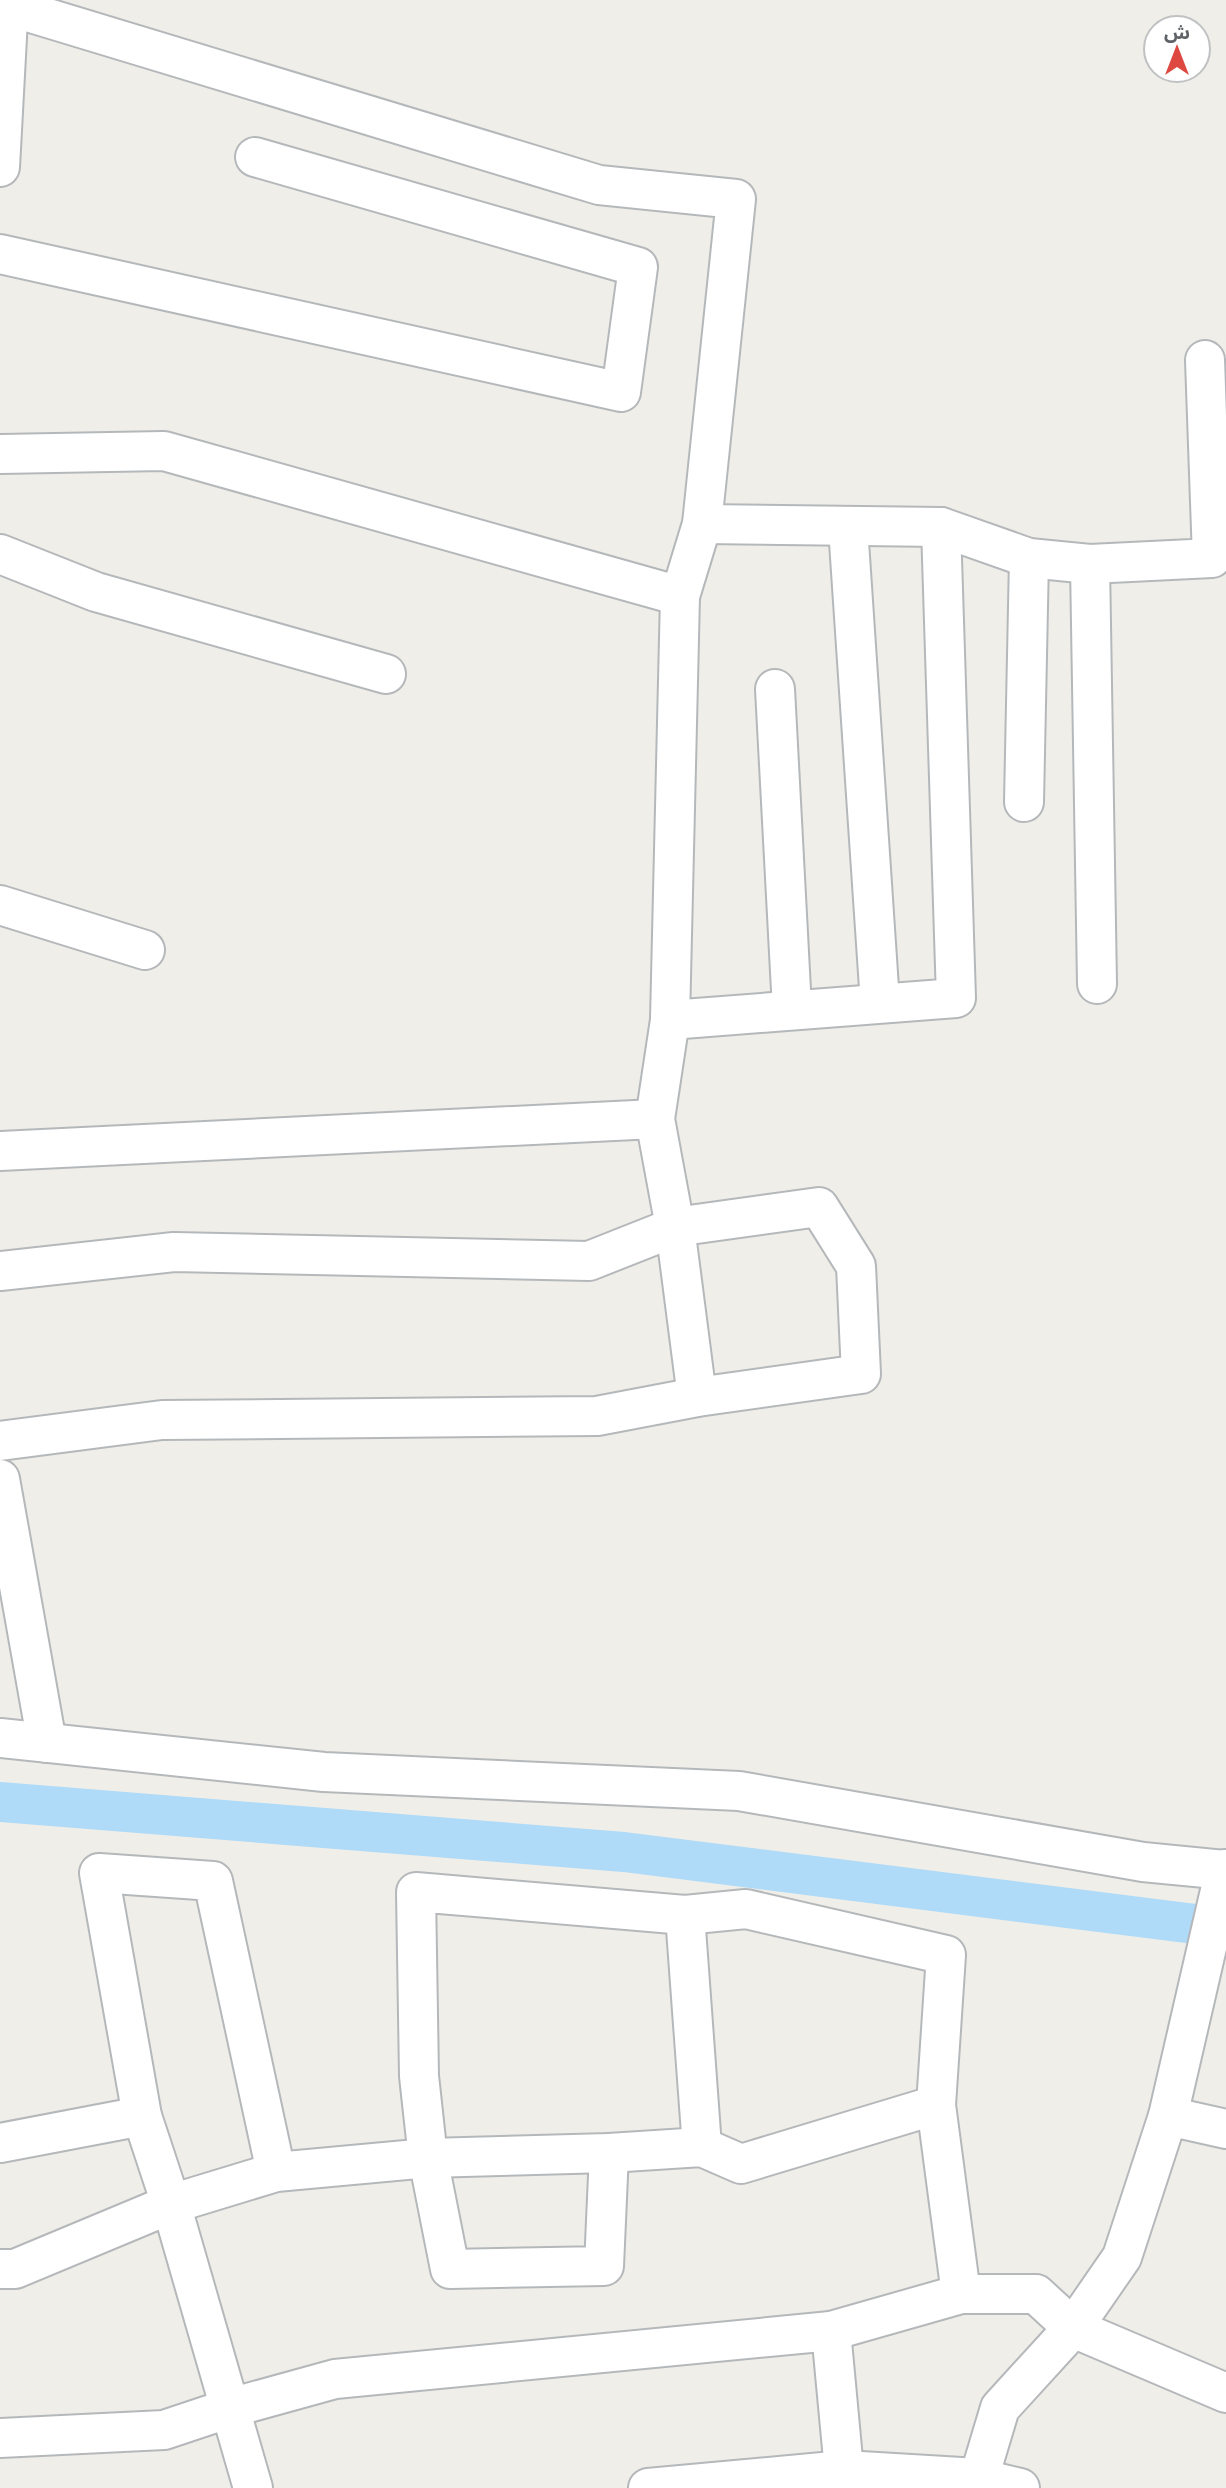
<svg xmlns="http://www.w3.org/2000/svg" width="1226" height="2488" font-family="Mulish,'Noto Sans Arabic',sans-serif">
  <style>
    .lines { fill: none; stroke-linecap: round; stroke-linejoin: round }
    .canal { stroke: #afdbf9; stroke-width: 40 }
    .minor-casing { stroke: #b5b8bb; stroke-width: 42 }
    .minor { stroke: #fff; stroke-width: 38 }
  </style>
  <rect width="100%" height="100%" fill="#f0eee8"/>
  <g class="lines">
    <polyline class="canal" points="0,1802 624,1852 1226,1928"/>
    <g class="minor-casing">
      <g id="minor">
        <polyline points="8,6 599,185 736,199 702,524 680,596 670,1020 655,1119 675,1227 697,1397"/>
        <polyline points="0,167 9,0"/>
        <polyline points="0,254 621,392 638,267 255,157"/>
        <polyline points="0,454 164,451 680,596"/>
        <polyline points="702,524 941,527 1029,558 1090,564 1212,558 1205,360"/>
        <polyline points="848,527 880,1003"/>
        <polyline points="0,554 96,592 386,674"/>
        <polyline points="1090,564 1097,984"/>
        <polyline points="775,689 792,1009"/>
        <polyline points="1024,802 1029,558"/>
        <polyline points="0,905 145,950"/>
        <polyline points="670,1020 956,998 941,527"/>
        <polyline points="0,1151 655,1119"/>
        <polyline points="0,1271 174,1252 589,1261 675,1227 819,1207 856,1266 861,1374 697,1397 597,1416 162,1420 0,1441"/>
        <polyline points="0,1479 47,1743"/>
        <polyline points="0,1738 324,1772 739,1791 1143,1862 1226,1870"/>
        <polyline points="685,1915 702,2147"/>
        <polyline points="1168,2116 1226,2129"/>
        <polyline points="0,2143 142,2116"/>
        <polyline points="609,2153 604,2266 450,2269 428,2158 419,2076 416,1892 685,1915 746,1909 946,1955 936,2105 961,2294"/>
        <polyline points="0,2269 15,2269 171,2204 276,2172 428,2158 609,2153 702,2147 741,2164 936,2105"/>
        <polyline points="831,2331 844,2470"/>
        <polyline points="0,2438 164,2430 230,2408 335,2379 831,2331 961,2294 1036,2294 1073,2328 1226,2393"/>
        <polyline points="253,2488 171,2204 142,2116 99,1873 213,1881 276,2172"/>
        <polyline points="648,2488 844,2470 978,2478 1020,2488"/>
        <polyline points="976,2488 1000,2408 1073,2328 1122,2257 1168,2116 1225,1869"/>
      </g>
    </g>
    <use href="#minor" class="minor"/>
  </g>
  <g transform="translate(1177 49)"><circle r="33" fill="#ffffff" stroke="#bfc1c2" stroke-width="2"/>
  <path d="M0-5L12 26L0 18L-12 26Z" fill="#dd4941"/>
  <text y="-10" font-size="19" font-weight="bold" text-anchor="middle" fill="#5f6367">ش</text>
  </g>
</svg>
